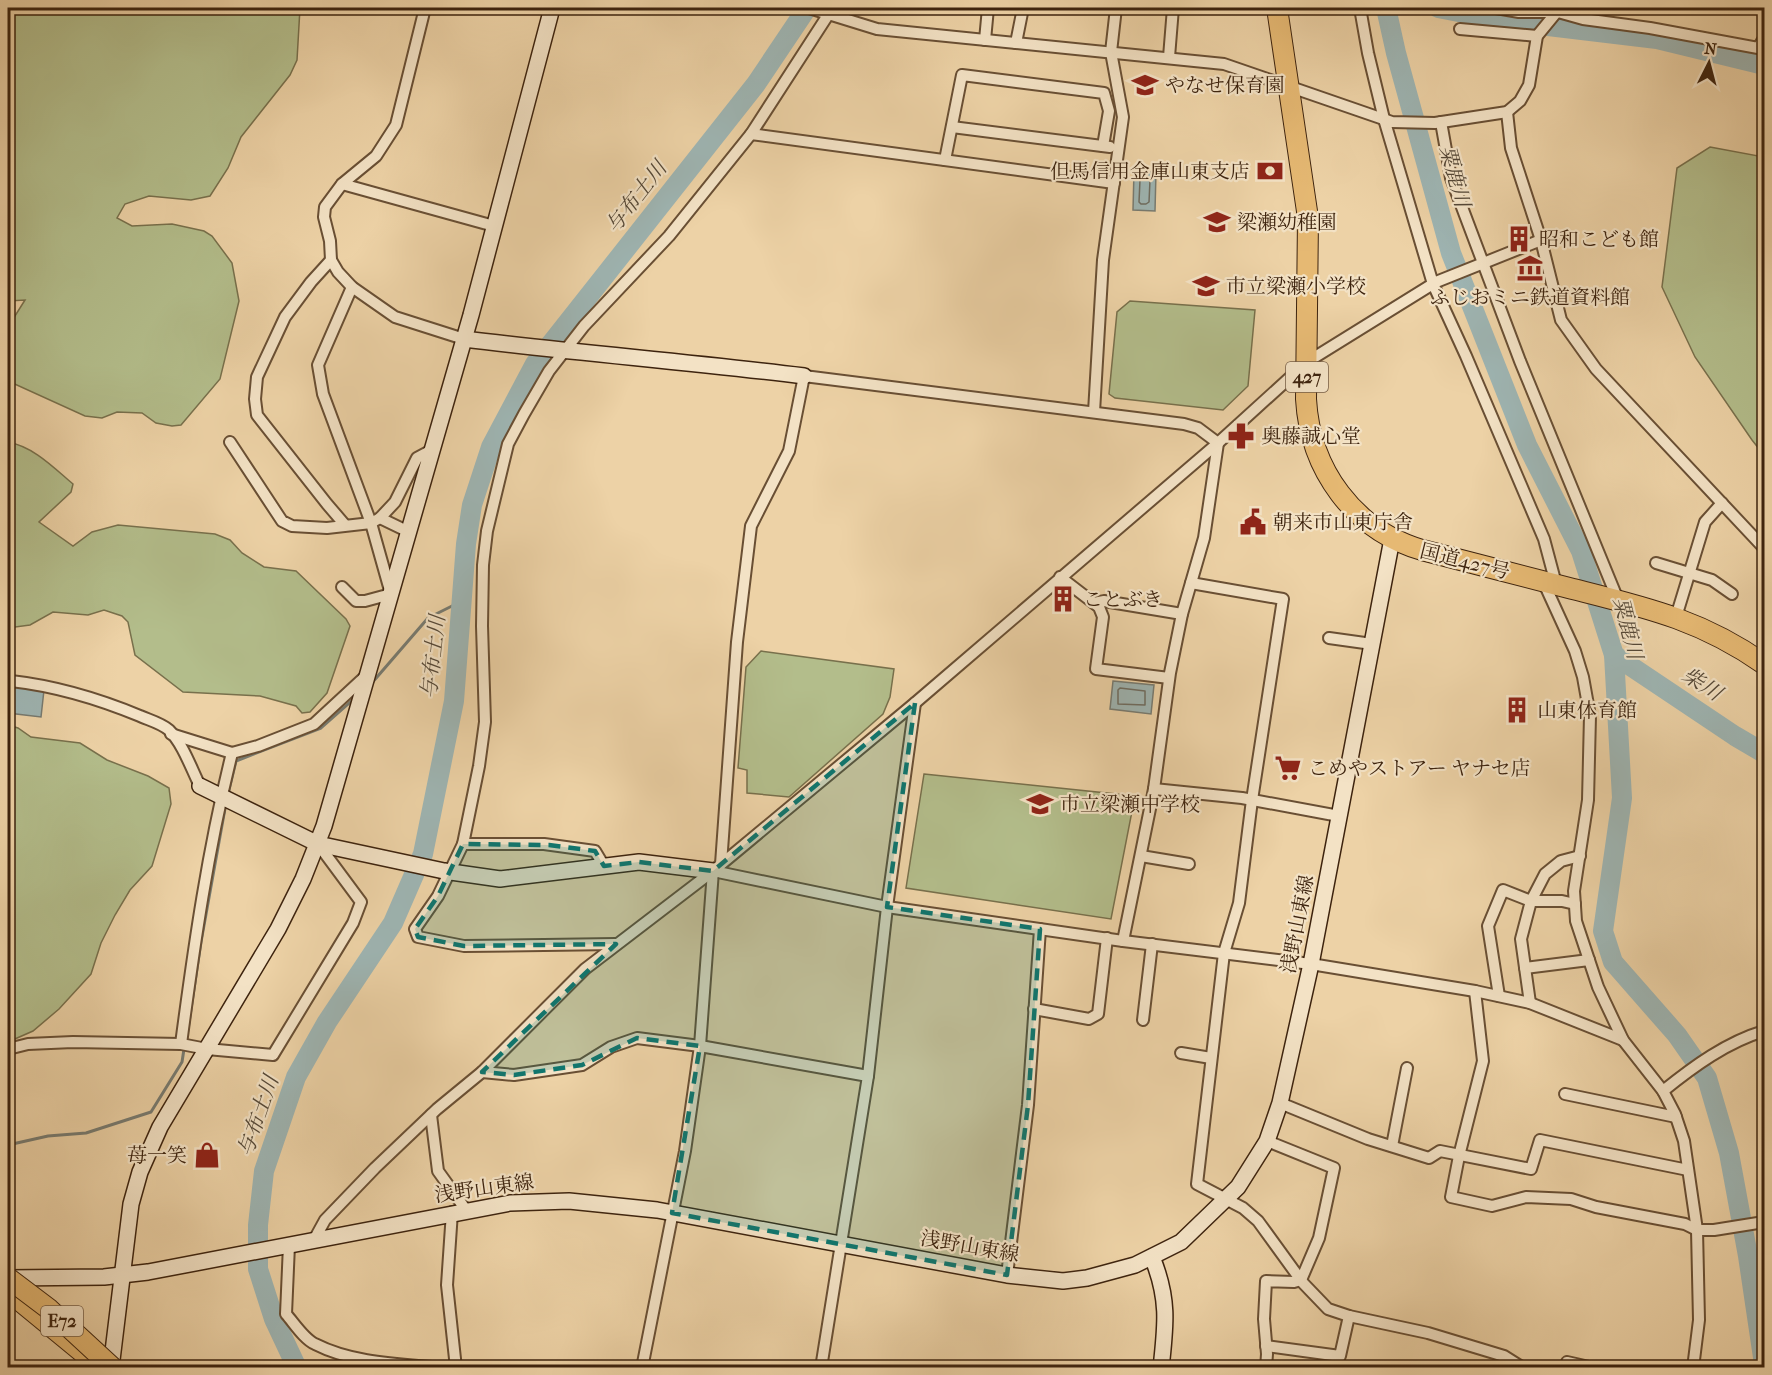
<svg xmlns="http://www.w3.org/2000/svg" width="1772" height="1375" font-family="'IM FELL French Canon','Noto Serif JP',serif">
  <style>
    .green { fill: #b3bd8b; stroke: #78704c; stroke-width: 1.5 }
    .water { fill: #9eb5b3; stroke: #777b71; stroke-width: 1.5 }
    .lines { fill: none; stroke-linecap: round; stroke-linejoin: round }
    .shore { stroke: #6e6c60; stroke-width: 1.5 }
    .stream { stroke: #777b71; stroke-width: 3 }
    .river { stroke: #9eb5b3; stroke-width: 20 }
    .street-casing { stroke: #694f34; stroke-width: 14 }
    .secondary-casing { stroke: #3d230e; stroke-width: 18 }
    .highway-casing { stroke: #3d230e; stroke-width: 22 }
    .street { stroke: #f3e2c5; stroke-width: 10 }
    .secondary { stroke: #f3e2c5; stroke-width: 15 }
    .highway { stroke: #e6b973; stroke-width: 20 }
    .highway-bridge-casing { stroke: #3d230e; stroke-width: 22; stroke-linecap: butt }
    .highway-bridge { stroke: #e6b973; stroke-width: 20 }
    .marked { fill: #0f766e; fill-opacity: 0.2; stroke: #0f766e; stroke-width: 4.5; stroke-dasharray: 12 8; stroke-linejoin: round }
    .labels { text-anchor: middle; stroke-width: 4.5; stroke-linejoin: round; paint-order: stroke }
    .shield { fill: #f3e2c5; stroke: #745c45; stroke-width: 1.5 }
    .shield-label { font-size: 18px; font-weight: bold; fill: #3d230e }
    .poi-label { font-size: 20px; fill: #3d230e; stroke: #f3e2c5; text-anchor: start }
    .street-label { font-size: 20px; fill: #3d230e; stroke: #f3e2c5 }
    .water-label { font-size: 21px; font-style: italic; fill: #554837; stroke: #f3e2c5 }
  </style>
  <rect width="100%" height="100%" fill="#edd2a6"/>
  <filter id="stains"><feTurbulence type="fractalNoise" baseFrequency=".00333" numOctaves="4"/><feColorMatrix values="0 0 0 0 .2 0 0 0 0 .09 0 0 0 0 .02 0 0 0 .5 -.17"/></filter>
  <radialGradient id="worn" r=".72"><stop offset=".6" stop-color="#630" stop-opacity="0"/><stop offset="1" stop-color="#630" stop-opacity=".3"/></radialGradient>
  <g class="green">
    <polygon points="8,8 300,8 297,60 290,75 241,137 228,168 210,196 191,200 149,196 125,204 117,218 132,226 172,224 204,231 212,236 232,263 239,301 220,379 181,425 172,426 156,423 142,413 117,412 102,418 85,416 8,381 8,327 25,300 8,301"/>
    <polygon points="1710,147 1764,157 1764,455 1752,440 1695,357 1662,287 1677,168"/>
    <polygon points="1130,301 1255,310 1248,386 1223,410 1115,398 1109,394 1117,312"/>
    <path d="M 8,442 C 34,447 53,467 73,484 L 71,492 L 39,522 L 73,546 L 92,532 L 118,525 L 215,534 L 230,540 L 242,553 L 264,567 L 296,571 L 346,619 L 350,626 L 327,693 L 310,712 L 302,713 L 296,706 L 260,696 L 183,692 L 135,655 L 128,622 L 122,616 L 104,610 L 88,615 L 53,612 L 30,625 L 8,628 Z"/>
    <polygon points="761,651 894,669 890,697 883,714 789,797 747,793 747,770 738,768 746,667"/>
    <polygon points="8,725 18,728 31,737 80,743 107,760 148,776 169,788 171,804 152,866 130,890 115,915 101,943 91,974 59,1009 33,1031 8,1042"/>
    <polygon points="924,774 1135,796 1111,919 906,888"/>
  </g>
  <g class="water">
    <polygon points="1134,171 1156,172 1155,211 1133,210"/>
    <polygon points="1113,681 1154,685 1151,714 1110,709"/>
    <polygon points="10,686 44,690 41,717 8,713"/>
  </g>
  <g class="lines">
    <g class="shore">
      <polygon points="1142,177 1148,178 1150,180 1149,202 1146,204 1141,204 1139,202 1140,180"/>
      <polygon points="1120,688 1145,691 1145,705 1118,704 1118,690"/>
    </g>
    <g class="stream">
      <polyline points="371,684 428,618 462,601"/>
      <polyline points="228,794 236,761 321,728 355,698"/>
      <polyline points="187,1036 201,942 226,803"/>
      <polyline points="8,1145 48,1136 86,1133 151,1112 182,1062 184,1049"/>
    </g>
    <g class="river">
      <polyline points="1386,8 1396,53 1451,253 1527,445 1581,551 1614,655 1622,798 1603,931 1613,962 1677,1035 1707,1078 1729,1153 1748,1256 1764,1364"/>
      <polyline points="1438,8 1505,21 1657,39 1764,65"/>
      <polyline points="1614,655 1735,736 1764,753"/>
      <polyline points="297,1368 274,1319 258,1269 258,1225 264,1171 296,1077 327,1022 393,923 423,854 454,701 466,544 472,505 491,447 535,364 756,84 807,8"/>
    </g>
    <g class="street-casing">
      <g id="street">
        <polyline points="425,8 396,125 376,156 342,184 325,207 324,217 330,241 331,260 338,272 352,287 395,317 464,339"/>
        <polyline points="809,8 877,29 1224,64 1392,122 1435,123 1507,112 1520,101 1529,85 1537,36 1560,8"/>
        <polyline points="1360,8 1368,53 1384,119 1433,284 1466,356 1544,539 1556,584"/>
        <polyline points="1496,8 1519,12 1558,12 1583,19 1650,28 1758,48 1764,38"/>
        <polyline points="1460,29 1537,36"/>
        <polyline points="985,40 988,8"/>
        <polyline points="1016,43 1023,8"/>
        <polyline points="1169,57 1173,8"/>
        <polyline points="1507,112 1511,148 1541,240 1561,320 1596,369 1764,548"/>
        <polyline points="1441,122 1451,178 1520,361 1618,600"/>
        <polyline points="952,127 1110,147"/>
        <polyline points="751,134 1114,183"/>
        <polyline points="945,160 962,75 1104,93 1109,111 1103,146"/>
        <polyline points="342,184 494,226"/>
        <polyline points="331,260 311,282 285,317 257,377 255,399 257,415 327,504 345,525"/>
        <polyline points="1094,412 1103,260 1123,117 1111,52 1116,8"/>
        <polyline points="230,442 282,521 292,526 327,528 371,523 380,518 395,502 417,458 432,450"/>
        <polyline points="380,518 409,532"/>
        <polyline points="1656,563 1712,580 1732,594"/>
        <polyline points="1060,577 1099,607 1103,617 1096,669 1169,678"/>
        <polyline points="1543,581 1575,651 1583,677 1590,716 1588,800 1574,891 1576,921 1598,987 1623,1040 1663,1091 1675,1114 1684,1141 1697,1230 1699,1320 1693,1368"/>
        <polyline points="1191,583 1283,599 1252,800 1239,903 1224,953 1197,1184 1243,1208 1258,1221 1303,1283 1328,1309 1349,1316 1428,1333 1504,1356 1523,1368"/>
        <polyline points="342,587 356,601 365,601 391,594 371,523 323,394 318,365 352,287"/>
        <polyline points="1094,603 1104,601 1182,614"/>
        <polyline points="1676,617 1705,522 1722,503"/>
        <polyline points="1329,638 1372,644"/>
        <path d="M 11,681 C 56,686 99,699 140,716 C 149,720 161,723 169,730 C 183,744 191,768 200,786"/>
        <polyline points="171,734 232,753"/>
        <polyline points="1154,789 1242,798 1339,816"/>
        <polyline points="463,844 479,766 485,722 482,626 483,565 487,531 508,444 524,414 549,371 584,326 669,236 751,134 828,15 831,8"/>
        <polyline points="1141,856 1189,864"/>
        <polyline points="721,864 737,642 751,526 789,451 804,376 1184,424 1198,428 1218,443"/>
        <polyline points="604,866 595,851 544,844 463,844 438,896 415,929 418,937 464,946 616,944"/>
        <polyline points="713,871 887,907 1123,941 1311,964 1475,991 1530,1003 1623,1040"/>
        <polyline points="1123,941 1154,789 1170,673 1182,614 1204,538 1218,443"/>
        <polyline points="1525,968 1589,960"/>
        <polyline points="1475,991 1483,1061 1459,1156 1451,1197 1492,1206 1526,1197 1571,1199 1596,1207 1685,1224 1697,1230 1714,1230 1764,1222"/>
        <polyline points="1499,996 1488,926 1503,890 1531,901 1562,901 1575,904"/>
        <polyline points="1530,1003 1521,939 1531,901 1545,874 1561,861 1580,856"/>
        <polyline points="1034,1009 1089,1019 1098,1014 1107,938"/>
        <polyline points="1143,1020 1152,944"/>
        <path d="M 181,1044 C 194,946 208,848 232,753 L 258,746 L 314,724 L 367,675"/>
        <polyline points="8,1049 28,1044 73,1042 181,1044 207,1049 273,1055 353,923 361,902 318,844"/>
        <polyline points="1181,1053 1211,1058"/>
        <polyline points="482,1072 514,1075 582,1065 611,1047 637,1038 700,1046 868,1076"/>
        <path d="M 1663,1091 C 1694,1066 1727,1042 1764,1031"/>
        <polyline points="1565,1094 1676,1117"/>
        <polyline points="1280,1103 1368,1139 1429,1158 1440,1151 1531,1169 1540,1140 1688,1170"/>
        <polyline points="431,1115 438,1171 466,1210"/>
        <polyline points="1392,1146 1407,1068"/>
        <polyline points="452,1212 447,1285 456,1368"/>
        <polyline points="314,1240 325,1220 375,1168 437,1109 482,1072 585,969 713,871 915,703 1218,443 1307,362 1436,282 1541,240"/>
        <path d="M 289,1245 L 286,1314 C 294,1323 304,1339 315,1344 C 354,1364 402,1364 444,1368"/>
        <polyline points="1007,1275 1028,1105 1040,929"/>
        <polyline points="1266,1346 1340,1356 1349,1316"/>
        <polyline points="642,1368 685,1151 700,1046 713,871"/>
        <polyline points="821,1368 868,1076 887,907 915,703"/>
        <polyline points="1266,1368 1267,1354 1264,1319 1266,1281 1294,1282 1301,1280 1319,1238 1334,1168 1267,1141"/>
        <polyline points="1565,1368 1567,1362 1589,1367"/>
      </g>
    </g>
    <g class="secondary-casing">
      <g id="secondary">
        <path d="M 464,339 C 577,353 691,362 804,376"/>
        <polyline points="200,786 318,844 444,871 500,879 639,862 713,871"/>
        <path d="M 1152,1257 C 1169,1298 1166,1324 1161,1368"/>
        <polyline points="8,1278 104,1277 148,1272 510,1203 569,1201 657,1210 1007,1275 1063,1281 1087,1278 1135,1265 1181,1242 1238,1187 1267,1141 1280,1103 1311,964 1392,539"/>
        <polyline points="111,1368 131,1204 140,1172 160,1127 278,929 303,879 324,826 471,315 552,8"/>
      </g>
    </g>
    <g class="highway-casing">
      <g id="highway">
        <path d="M 1277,8 L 1308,218 L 1306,399 C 1310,470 1354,530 1422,550 C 1471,563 1520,575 1569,588 C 1644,607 1700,619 1764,664"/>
        <polyline points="8,1291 81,1351 98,1368"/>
      </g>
    </g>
    <use href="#street" class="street"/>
    <use href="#secondary" class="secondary"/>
    <use href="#highway" class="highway"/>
    <g class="highway-bridge-casing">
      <polyline id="highway-bridge" points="8,1278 49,1309 113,1368"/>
    </g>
    <use href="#highway-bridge" class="highway-bridge"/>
  </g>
  <path class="marked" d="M 915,703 L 887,907 L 1040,929 L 1028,1105 L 1007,1275 L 672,1213 L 700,1046 L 637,1038 L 582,1065 L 514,1075 L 482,1072 L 616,944 L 464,946 L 418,937 L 415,929 L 438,896 L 463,844 L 549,845 L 595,851 L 604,866 L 639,862 L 713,871 Z"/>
  <defs>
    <g id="school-bare" transform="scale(2.07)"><path d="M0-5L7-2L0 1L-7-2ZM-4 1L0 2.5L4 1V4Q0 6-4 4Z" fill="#8f2418" stroke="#f3e2c5" stroke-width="2.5" paint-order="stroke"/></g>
    <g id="bank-bare" transform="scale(2.07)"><path d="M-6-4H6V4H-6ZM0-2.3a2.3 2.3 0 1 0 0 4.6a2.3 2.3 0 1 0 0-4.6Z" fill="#8f2418" stroke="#f3e2c5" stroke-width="2.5" paint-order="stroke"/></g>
    <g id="building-bare" transform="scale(2.07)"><path d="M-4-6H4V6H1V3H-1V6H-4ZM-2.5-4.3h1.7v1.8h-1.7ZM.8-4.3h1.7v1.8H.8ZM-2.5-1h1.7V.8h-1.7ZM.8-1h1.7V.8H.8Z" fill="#8f2418" stroke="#f3e2c5" stroke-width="2.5" paint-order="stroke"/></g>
    <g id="museum-bare" transform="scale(2.07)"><path d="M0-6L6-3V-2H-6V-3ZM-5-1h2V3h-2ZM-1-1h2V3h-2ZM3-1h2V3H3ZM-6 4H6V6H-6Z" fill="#8f2418" stroke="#f3e2c5" stroke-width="2.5" paint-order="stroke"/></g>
    <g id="pharmacy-bare" transform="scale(2.07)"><path d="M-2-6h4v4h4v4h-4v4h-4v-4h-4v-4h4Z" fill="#8f2418" stroke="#f3e2c5" stroke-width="2.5" paint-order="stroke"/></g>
    <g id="civic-bare" transform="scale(2.07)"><path d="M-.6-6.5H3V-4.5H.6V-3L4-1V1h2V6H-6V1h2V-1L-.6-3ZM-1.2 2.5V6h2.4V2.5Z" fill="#8f2418" stroke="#f3e2c5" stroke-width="2.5" paint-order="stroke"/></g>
    <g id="supermarket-bare" transform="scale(2.07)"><path d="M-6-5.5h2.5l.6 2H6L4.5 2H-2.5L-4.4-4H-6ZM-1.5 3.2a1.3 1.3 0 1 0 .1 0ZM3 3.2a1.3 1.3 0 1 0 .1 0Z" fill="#8f2418" stroke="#f3e2c5" stroke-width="2.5" paint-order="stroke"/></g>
    <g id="shop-bare" transform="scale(2.07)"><path d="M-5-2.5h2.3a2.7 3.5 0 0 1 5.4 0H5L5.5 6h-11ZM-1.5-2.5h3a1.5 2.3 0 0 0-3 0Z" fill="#8f2418" stroke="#f3e2c5" stroke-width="2.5" paint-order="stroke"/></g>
  </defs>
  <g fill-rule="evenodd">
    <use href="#school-bare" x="1145" y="85"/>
    <use href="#bank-bare" x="1270" y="171"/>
    <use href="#school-bare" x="1217" y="222"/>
    <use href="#building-bare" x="1519" y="239"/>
    <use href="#museum-bare" x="1530" y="268"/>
    <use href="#school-bare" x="1206" y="286"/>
    <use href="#pharmacy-bare" x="1241" y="436"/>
    <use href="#civic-bare" x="1253" y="522"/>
    <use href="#building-bare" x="1063" y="599"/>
    <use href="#building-bare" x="1517" y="710"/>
    <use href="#supermarket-bare" x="1288" y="768"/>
    <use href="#school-bare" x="1040" y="804"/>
    <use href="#shop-bare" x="207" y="1155"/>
  </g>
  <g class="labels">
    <g class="shield">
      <rect x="1286" y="362" width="42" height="30" rx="4.5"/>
      <rect x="41" y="1306" width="42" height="30" rx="4.5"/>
    </g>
    <g class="shield-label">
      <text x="1307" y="383">427</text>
      <text x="62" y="1327">E72</text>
    </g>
    <g class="poi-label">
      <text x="1165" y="92">やなせ保育園</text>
      <text x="1250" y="178" text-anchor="end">但馬信用金庫山東支店</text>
      <text x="1237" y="229">梁瀬幼稚園</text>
      <text x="1539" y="246">昭和こども館</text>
      <text x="1226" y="293">市立梁瀬小学校</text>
      <text x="1530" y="304" text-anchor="middle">ふじおミニ鉄道資料館</text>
      <text x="1261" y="443">奥藤誠心堂</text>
      <text x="1273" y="529">朝来市山東庁舎</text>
      <text x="1083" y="606">ことぶき</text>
      <text x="1537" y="717">山東体育館</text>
      <text x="1308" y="775">こめやストアー ヤナセ店</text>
      <text x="1060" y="811">市立梁瀬中学校</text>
      <text x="187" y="1162" text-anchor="end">苺一笑</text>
    </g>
    <g class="street-label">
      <text transform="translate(1465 561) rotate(14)" y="7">国道427号</text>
      <text transform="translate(1297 924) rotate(-79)" y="7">浅野山東線</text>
      <text transform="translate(484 1188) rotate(-8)" y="7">浅野山東線</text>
      <text transform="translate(970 1246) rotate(10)" y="7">浅野山東線</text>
    </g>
    <g class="water-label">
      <text transform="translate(1455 176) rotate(75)" y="7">粟鹿川</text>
      <text transform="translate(636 197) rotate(-52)" y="7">与布土川</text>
      <text transform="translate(1628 628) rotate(76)" y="7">粟鹿川</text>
      <text transform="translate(433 657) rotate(-84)" y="7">与布土川</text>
      <text transform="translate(1702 684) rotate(33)" y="7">柴川</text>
      <text transform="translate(258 1116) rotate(-71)" y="7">与布土川</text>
    </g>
  </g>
  <rect width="1772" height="1375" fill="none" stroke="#edd2a6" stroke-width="30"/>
  <rect x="9" y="9" width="1754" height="1357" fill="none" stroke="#3d230e" stroke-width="3"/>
  <rect x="15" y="15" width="1742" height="1345" fill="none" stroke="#3d230e" stroke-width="1.5"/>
  <g transform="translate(1709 63) rotate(6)" stroke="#f3e2c5" stroke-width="4.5" paint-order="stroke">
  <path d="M0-4.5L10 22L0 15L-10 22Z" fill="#3d230e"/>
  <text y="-9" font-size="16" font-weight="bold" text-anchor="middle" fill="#3d230e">N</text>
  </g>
  <rect width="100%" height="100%" filter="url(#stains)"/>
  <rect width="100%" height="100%" fill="url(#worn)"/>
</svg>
